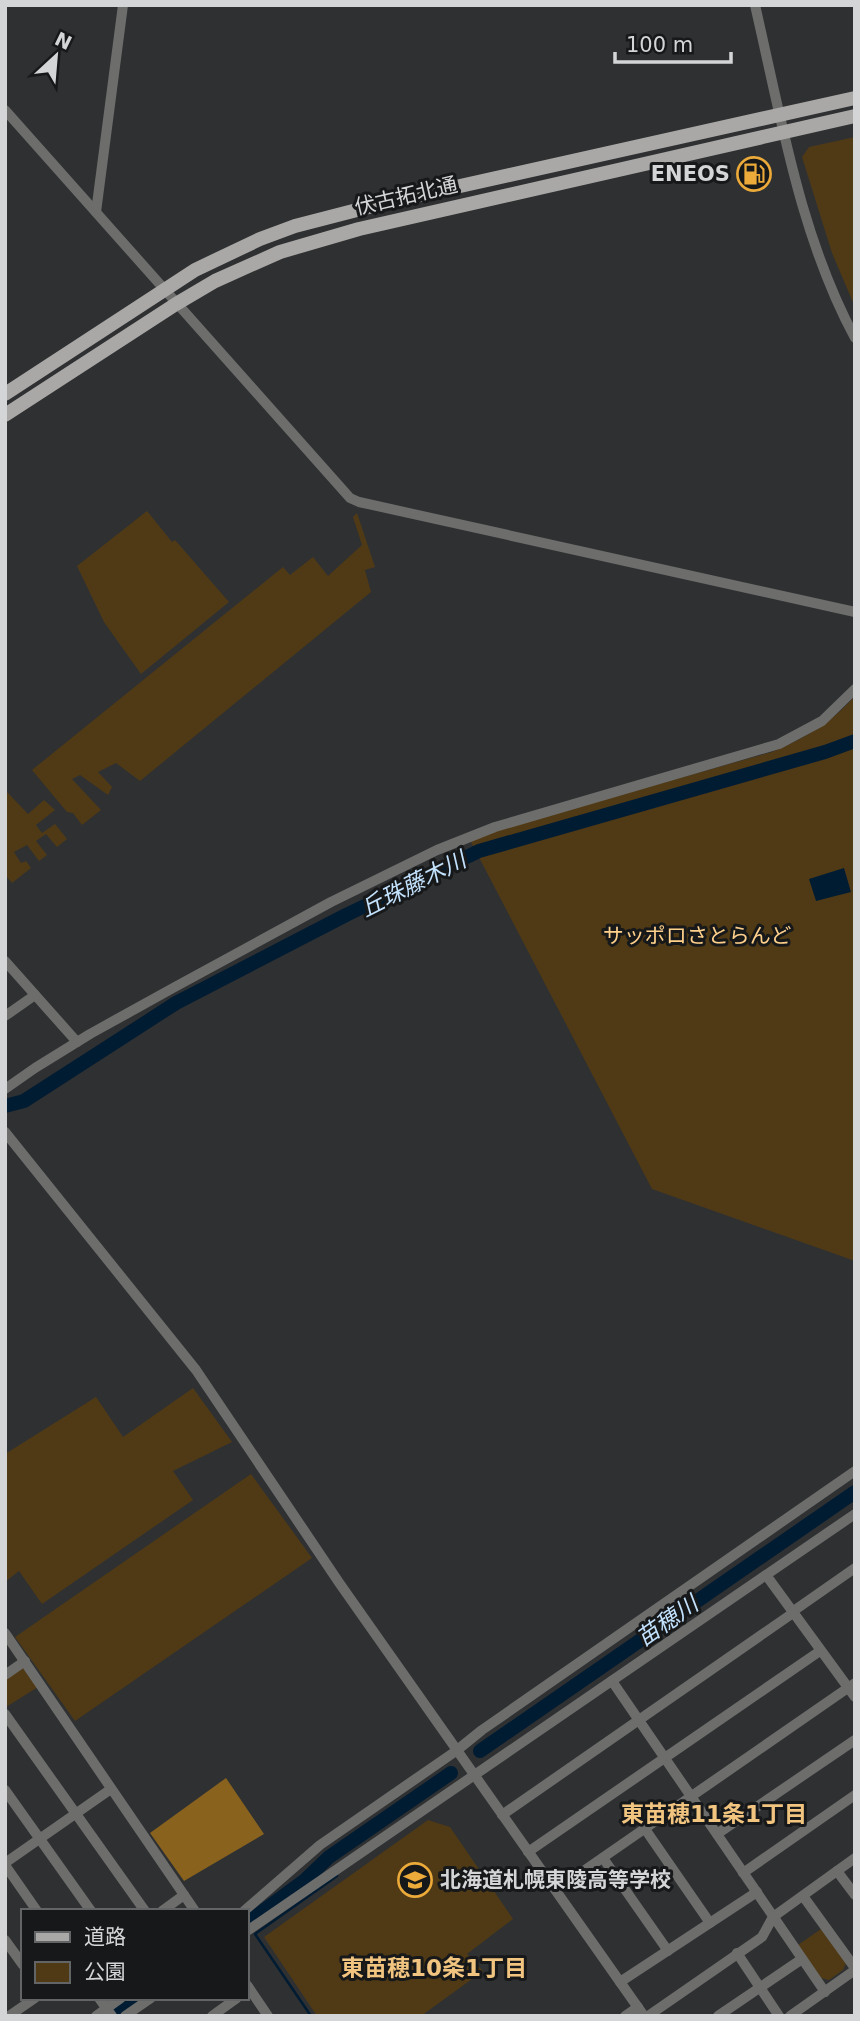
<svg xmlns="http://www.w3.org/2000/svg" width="860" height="2021" font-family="'DejaVu Sans','Noto Sans JP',sans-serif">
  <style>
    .green { fill: #503a16 }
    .forest { fill: #89621e }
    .water { fill: #001c33 }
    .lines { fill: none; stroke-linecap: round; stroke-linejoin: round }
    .stream { stroke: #001c33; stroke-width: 2.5 }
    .river { stroke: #001c33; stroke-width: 14 }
    .minor { stroke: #6d6d6c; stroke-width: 10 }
    .major { stroke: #aaa8a6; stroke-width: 14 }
    .labels { text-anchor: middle; stroke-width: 6; stroke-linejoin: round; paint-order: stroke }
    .poi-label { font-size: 21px; font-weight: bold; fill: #d4d5d6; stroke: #171819; text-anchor: end }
    .street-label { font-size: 21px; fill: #d4d5d6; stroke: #171819 }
    .park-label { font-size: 21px; fill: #fed08b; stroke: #171819 }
    .water-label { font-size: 23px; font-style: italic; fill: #c3e2fe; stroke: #171819 }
    .neighbourhood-label { font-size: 23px; font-weight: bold; fill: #f1c480; stroke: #171819 }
  </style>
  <rect width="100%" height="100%" fill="#2e3032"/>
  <g class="green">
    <polygon points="855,137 855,307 832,253 802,157 809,147"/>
    <polygon points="147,511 172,542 175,540 229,602 141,674 104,622 77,566"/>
    <polygon points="357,513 375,567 365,570 371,592 140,781 116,763 98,772 112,787 108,795 80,775 72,779 101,810 82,825 73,813 67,812 32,770 283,567 290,575 313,557 328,576 362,545 353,517"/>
    <path d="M 855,696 L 855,1261 L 652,1189 L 471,842 L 474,839 L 510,826 L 772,752 C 805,738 831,723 855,696 Z"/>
    <polygon points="7,792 28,814 44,800 55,810 36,825 42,833 55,824 67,839 57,847 46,834 36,841 47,855 39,861 27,845 14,852 21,863 26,861 31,868 12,883 5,875 5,793"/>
    <polygon points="193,1388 232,1442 173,1471 193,1500 42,1604 19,1571 5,1582 5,1454 96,1397 123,1437"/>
    <polygon points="251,1474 312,1558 75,1721 15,1637"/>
    <polygon points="23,1666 38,1687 6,1707 5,1681"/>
    <polygon points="428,1820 450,1827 513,1919 467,1954 483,1971 421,2016 317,2016 264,1937"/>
    <polygon points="821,1929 846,1963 843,1970 829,1980 821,1978 798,1945"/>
  </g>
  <polygon class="forest" points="226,1778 264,1834 184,1881 150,1833"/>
  <polygon class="water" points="844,868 851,892 816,901 809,879"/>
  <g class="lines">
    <polyline class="stream" points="311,2016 255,1934 337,1876"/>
    <g class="river">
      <polyline points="5,1106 24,1101 176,1003 346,915 479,851 825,752 855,741"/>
      <polyline points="480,1751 855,1492"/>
      <polyline points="247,1923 305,1880 329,1857 451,1773"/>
      <polyline points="111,2016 136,1998"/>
    </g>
    <g class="minor">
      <path d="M 755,5 C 781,117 800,236 855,338"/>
      <polyline points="5,110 350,498 359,502 855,612"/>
      <polyline points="96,212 123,5"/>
      <polyline points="5,961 77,1042"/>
      <polyline points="5,1016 35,995"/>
      <polyline points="5,1089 35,1068 90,1034 173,988 331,902 437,850 495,827 779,744 822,721 855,689"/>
      <polyline points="5,1132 196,1370 340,1584 644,2016"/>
      <polyline points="766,1575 855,1697"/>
      <polyline points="792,1612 855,1568"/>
      <polyline points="5,1633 195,1911"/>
      <polyline points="5,1675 25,1661"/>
      <polyline points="612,1681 825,1992"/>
      <polyline points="5,1714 145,1911"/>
      <polyline points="5,1790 91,1911"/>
      <polyline points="502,1815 793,1613"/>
      <polyline points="645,1829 710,1923"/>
      <polyline points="717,1834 855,1740"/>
      <polyline points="528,1852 820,1651"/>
      <polyline points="603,1858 668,1951"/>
      <polyline points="5,1863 111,1789"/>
      <polyline points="5,1865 37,1911"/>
      <polyline points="837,1871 855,1895"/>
      <polyline points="743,1873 855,1795"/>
      <polyline points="556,1890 855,1683"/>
      <polyline points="803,1896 855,1968"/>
      <polyline points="162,1911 184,1895"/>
      <polyline points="244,1911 320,1845 456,1751 482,1730 855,1471"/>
      <polyline points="247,1931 855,1514"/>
      <polyline points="5,1940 23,1965"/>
      <polyline points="737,1953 779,2016"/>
      <polyline points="620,1982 757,1892"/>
      <polyline points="247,1985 268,2016"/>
      <polyline points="99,1998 112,2016"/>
      <polyline points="9,2016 35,1998"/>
      <polyline points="96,2016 121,1998"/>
      <polyline points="125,2016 151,1998"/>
      <polyline points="212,2016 237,1998"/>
      <polyline points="625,2016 638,2007"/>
      <polyline points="648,2016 762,1937 773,1917 855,1858"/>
      <polyline points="718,2016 802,1959"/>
      <polyline points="790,2016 855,1970"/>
    </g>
    <g class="major">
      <polyline points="5,394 195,270 260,239 295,226 384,203 855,98"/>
      <polyline points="5,415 176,304 215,281 280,252 359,229 855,116"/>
    </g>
  </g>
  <defs>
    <g id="fuel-ring" transform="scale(1.75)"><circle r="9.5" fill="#171819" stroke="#ebaa39" stroke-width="1.5"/><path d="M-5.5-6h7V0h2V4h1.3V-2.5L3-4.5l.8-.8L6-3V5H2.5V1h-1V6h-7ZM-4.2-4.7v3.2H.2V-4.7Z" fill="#ebaa39"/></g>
    <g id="school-ring" transform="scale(1.75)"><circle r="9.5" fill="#171819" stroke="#ebaa39" stroke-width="1.5"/><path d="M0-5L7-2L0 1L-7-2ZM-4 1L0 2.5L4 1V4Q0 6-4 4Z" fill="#ebaa39"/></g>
  </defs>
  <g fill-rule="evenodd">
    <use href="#fuel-ring" x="754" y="174"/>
    <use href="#school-ring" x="415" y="1880"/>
  </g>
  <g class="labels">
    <g class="poi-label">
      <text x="730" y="181">ENEOS</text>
      <text x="440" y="1887" text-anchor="start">北海道札幌東陵高等学校</text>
    </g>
    <g class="street-label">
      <text transform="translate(406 196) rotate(-13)" y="7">伏古拓北通</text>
    </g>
    <g class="park-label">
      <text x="697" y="943">サッポロさとらんど</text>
    </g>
    <g class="water-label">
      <text transform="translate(413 884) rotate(-27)" y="8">丘珠藤木川</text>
      <text transform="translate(667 1621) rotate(-35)" y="8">苗穂川</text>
    </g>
    <g class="neighbourhood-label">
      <text x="714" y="1822">東苗穂11条1丁目</text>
      <text x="434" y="1976">東苗穂10条1丁目</text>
    </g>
  </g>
  <rect width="860" height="2021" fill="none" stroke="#d4d5d6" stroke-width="14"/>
  <rect x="21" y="1909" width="228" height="91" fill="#171819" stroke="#636465" stroke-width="2"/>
  <rect x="35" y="1932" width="35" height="10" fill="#aaa8a6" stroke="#636465" stroke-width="2"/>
  <text x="84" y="1944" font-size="21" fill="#d4d5d6">道路</text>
  <rect x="35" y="1962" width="35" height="21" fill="#503a16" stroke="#636465" stroke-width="2"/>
  <text x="84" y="1979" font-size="21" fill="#d4d5d6">公園</text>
  <g transform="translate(56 56) rotate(26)" stroke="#171819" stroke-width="5" paint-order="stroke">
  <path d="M0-5L12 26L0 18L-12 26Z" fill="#d4d5d6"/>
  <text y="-10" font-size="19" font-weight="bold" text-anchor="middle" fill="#d4d5d6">N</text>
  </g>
  <path d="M615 52v10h116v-10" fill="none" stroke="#d4d5d6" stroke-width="3.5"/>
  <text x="626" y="52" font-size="21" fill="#d4d5d6" stroke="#171819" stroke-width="5" paint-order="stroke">100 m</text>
</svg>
